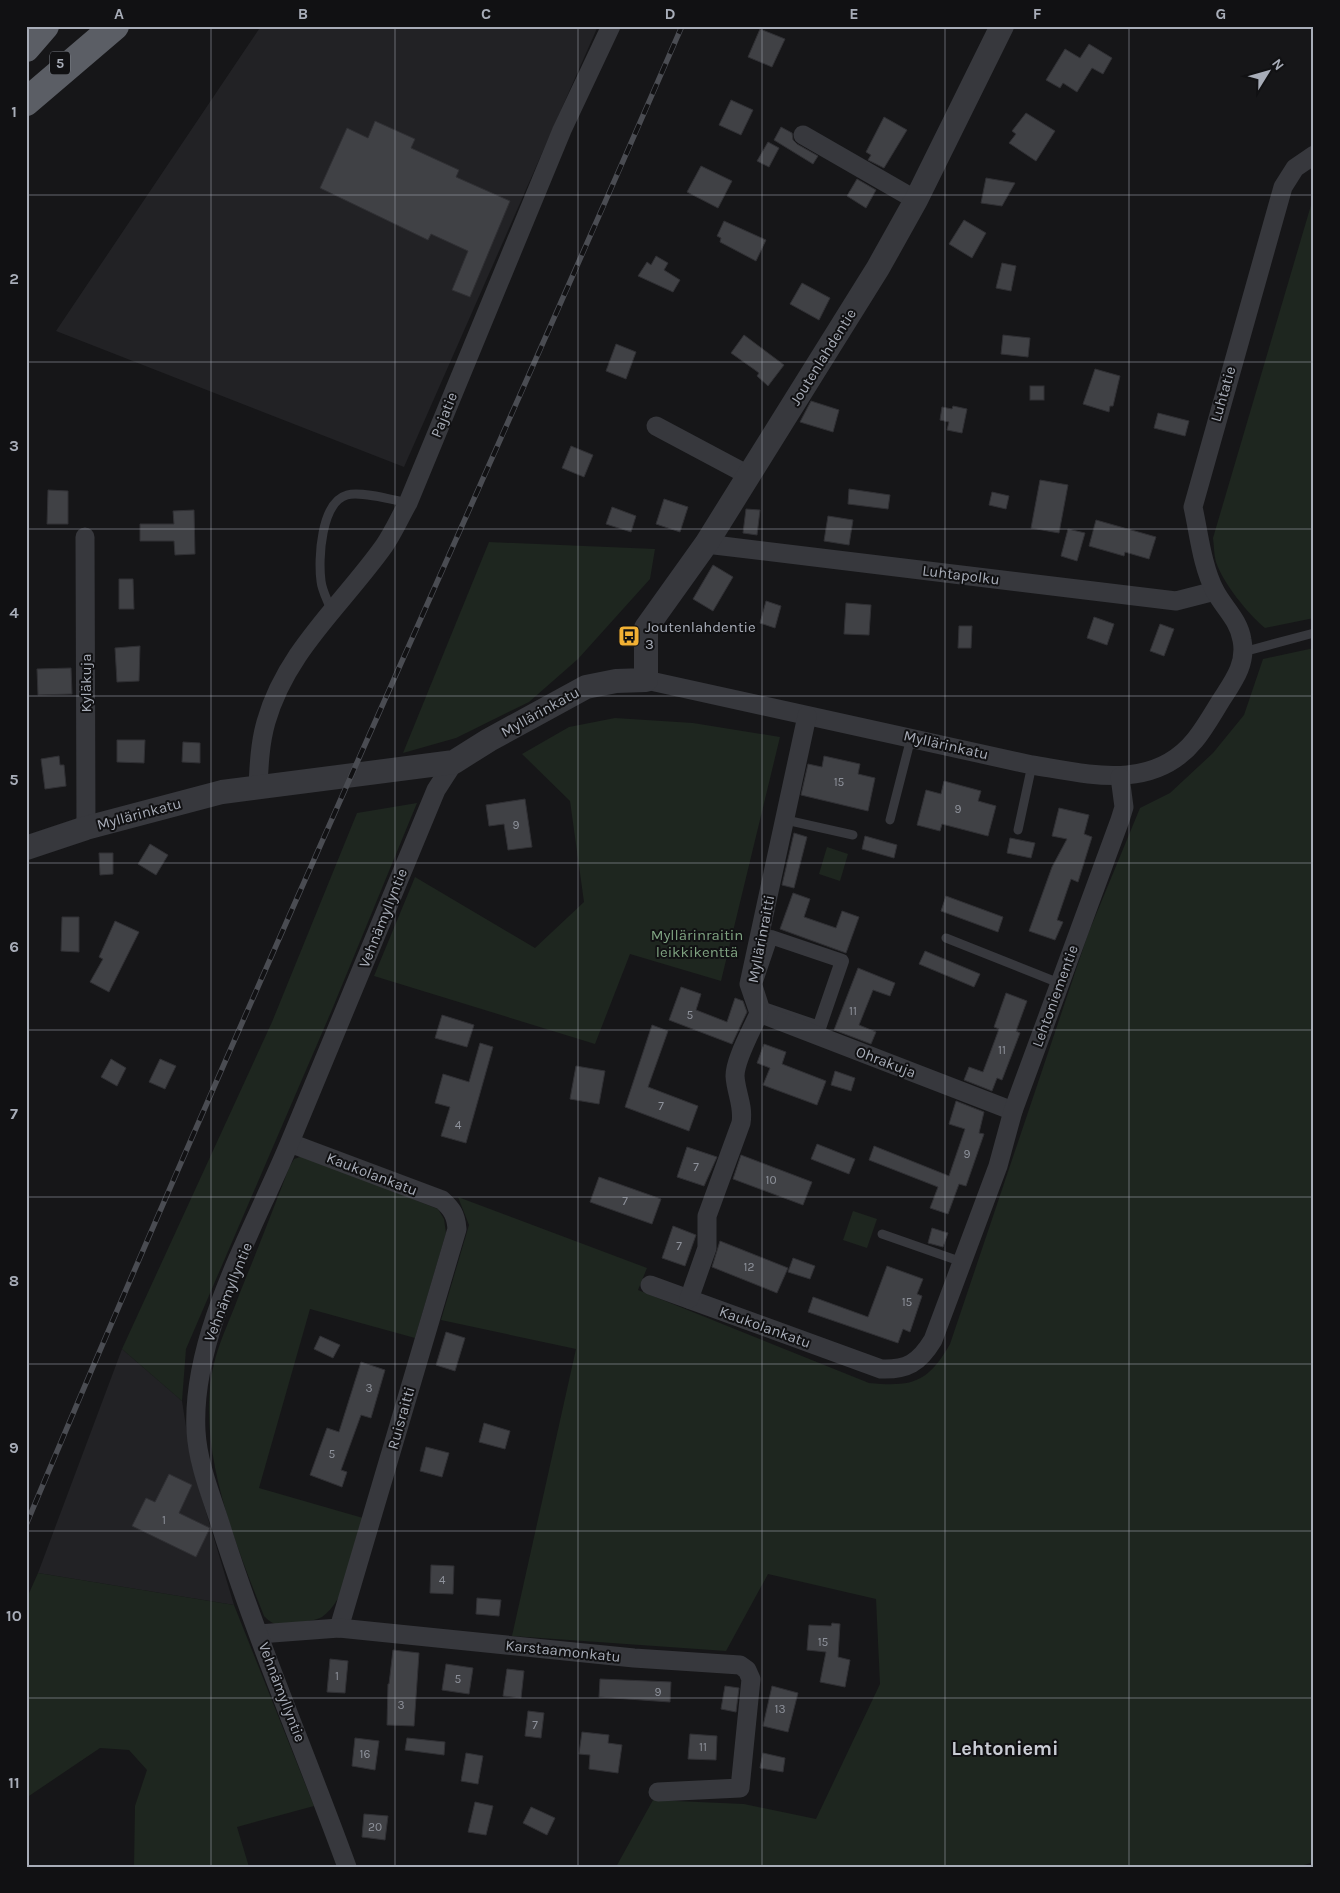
<svg xmlns="http://www.w3.org/2000/svg" width="1340" height="1893" font-family="Karla,sans-serif">
  <style>
    .built { fill: #222225 }
    .green { fill: #1e261f }
    .building { fill: #404145; stroke: #303034 }
    .lines { fill: none; stroke-linecap: round; stroke-linejoin: round }
    .service { stroke: #37383d; stroke-width: 9 }
    .pedestrian { stroke: #37383d; stroke-width: 14 }
    .minor { stroke: #37383d; stroke-width: 19 }
    .tertiary { stroke: #37383d; stroke-width: 24 }
    .trunk { stroke: #5b5e65; stroke-width: 28 }
    .rail-casing { stroke: #4a4c52; stroke-width: 5.5 }
    .rail { stroke: #111113; stroke-width: 4; stroke-dasharray: 11; stroke-linecap: butt }
    .grid { fill: none; stroke: #a8adb8; stroke-width: 1; stroke-opacity: 0.55 }
    .labels { text-anchor: middle; stroke-width: 4; stroke-linejoin: round; paint-order: stroke }
    .number-label { font-size: 12px; fill: #8e929b }
    .shield { fill: #111113; stroke: #7b7e86; stroke-width: 1 }
    .shield-label { font-size: 14px; font-weight: bold; fill: #a8adb8 }
    .street-label { font-size: 15px; fill: #a8adb8; stroke: #111113 }
    .poi-label { font-size: 15px; fill: #a8adb8; stroke: #111113; text-anchor: start }
    .park-label { font-size: 15px; fill: #7fa381; stroke: #111113 }
    .district-label { font-size: 20px; font-weight: bold; fill: #c9ccd4; stroke: #111113 }
    .neatline { fill: none; stroke: #a8adb8; stroke-width: 2 }
    .grid-label { font-size: 16px; text-anchor: middle; font-weight: bold; fill: #a8adb8 }
  </style>
  <rect width="100%" height="100%" fill="#161618"/>
  <g class="built">
    <polygon points="261,26 598,26 404,467 56,331"/>
    <polygon points="122,1349 182,1401 192,1465 234,1605 38,1573"/>
  </g>
  <g class="green">
    <path d="M 1314,195 L 1314,618 L 1265,628 C 1248,614 1223,583 1216,562 C 1214,555 1214,546 1213,538 Z"/>
    <polygon points="489,542 655,549 650,579 578,659 529,702 456,738 403,753"/>
    <path d="M 1314,648 L 1314,1862 L 1297,1867 L 616,1867 L 653,1800 L 744,1804 L 816,1819 L 880,1684 L 876,1599 L 768,1574 L 726,1651 L 512,1636 L 576,1349 L 441,1320 L 469,1225 L 458,1197 L 647,1268 L 638,1290 L 869,1383 C 912,1387 928,1383 950,1344 L 1088,934 L 1140,808 L 1170,793 L 1213,753 L 1244,715 L 1263,659 Z"/>
    <polygon points="615,718 693,723 780,737 721,981 630,954 595,1044 374,976 415,877 535,948 584,902 570,801 522,754 569,727"/>
    <polygon points="417,803 331,1012 186,1349 182,1401 122,1349 272,1022 357,813"/>
    <polygon points="827,847 848,854 840,881 819,874"/>
    <path d="M 303,1156 L 438,1209 L 444,1219 L 446,1233 L 415,1338 L 310,1309 L 259,1488 L 363,1518 C 355,1547 348,1599 322,1617 C 316,1621 303,1621 296,1623 C 282,1626 274,1627 264,1616 C 234,1540 192,1439 216,1356 C 222,1335 232,1315 239,1295 C 256,1253 273,1210 289,1168 L 294,1159 Z"/>
    <polygon points="853,1211 877,1219 867,1248 843,1240"/>
    <polygon points="38,1573 234,1605 314,1806 237,1827 249,1867 134,1867 135,1806 147,1770 129,1750 100,1748 26,1798 26,1600"/>
  </g>
  <g class="building">
    <polygon points="760,29 785,39 772,67 748,57"/>
    <polygon points="1089,44 1112,58 1103,74 1092,68 1077,92 1063,83 1060,88 1046,80 1065,49 1080,58"/>
    <polygon points="731,100 753,110 741,135 719,125"/>
    <polygon points="1026,113 1055,131 1036,161 1009,143 1016,134 1012,131"/>
    <polygon points="884,117 907,130 884,168 868,160 871,155 866,152"/>
    <polygon points="375,121 415,139 411,148 459,170 456,177 510,201 470,297 452,290 468,251 431,234 428,240 320,188 347,128 368,138"/>
    <polygon points="781,127 792,133 793,140 797,144 818,156 813,164 774,140"/>
    <polygon points="768,142 779,148 769,167 757,161"/>
    <polygon points="701,166 732,181 718,208 687,192"/>
    <polygon points="986,178 1015,183 1002,206 981,203"/>
    <polygon points="857,179 876,190 866,208 847,196"/>
    <polygon points="964,220 986,233 972,258 949,244"/>
    <polygon points="724,221 766,240 756,261 720,242 721,238 717,236"/>
    <polygon points="656,256 668,263 664,270 680,280 673,292 638,276 647,262 651,265"/>
    <polygon points="1002,263 1016,266 1011,291 996,288"/>
    <polygon points="802,283 830,298 819,320 790,304"/>
    <polygon points="744,335 784,365 768,386 757,376 759,373 755,370 731,353"/>
    <polygon points="1003,335 1030,338 1028,357 1001,354"/>
    <polygon points="616,344 636,352 626,379 606,371"/>
    <polygon points="1095,369 1120,376 1113,406 1110,406 1109,412 1083,404"/>
    <rect x="1030" y="386" width="14" height="14"/>
    <polygon points="811,401 839,410 833,432 800,422"/>
    <polygon points="953,406 967,409 962,433 947,430 949,422 940,420 942,407 952,409"/>
    <polygon points="1158,413 1189,421 1185,436 1154,428"/>
    <polygon points="571,446 593,455 584,477 562,468"/>
    <polygon points="1040,480 1068,485 1059,533 1031,528"/>
    <polygon points="849,489 890,495 888,509 848,504"/>
    <polygon points="48,490 68,491 68,524 47,524"/>
    <polygon points="992,492 1009,496 1006,509 989,505"/>
    <polygon points="664,499 688,507 680,532 656,524"/>
    <polygon points="612,507 636,516 631,532 606,524"/>
    <polygon points="746,509 760,510 757,535 743,533"/>
    <polygon points="194,510 195,554 175,555 174,541 140,541 140,524 174,524 173,511"/>
    <polygon points="828,516 853,520 849,545 824,541"/>
    <polygon points="1096,520 1156,537 1149,559 1125,552 1124,556 1089,546"/>
    <polygon points="1068,529 1085,533 1077,561 1061,556"/>
    <polygon points="713,565 733,577 713,611 693,599"/>
    <polygon points="119,579 133,579 134,609 119,609"/>
    <polygon points="766,601 781,606 775,628 760,623"/>
    <polygon points="846,603 871,605 869,635 844,634"/>
    <polygon points="1094,617 1114,624 1107,645 1087,638"/>
    <polygon points="1160,624 1174,629 1164,656 1150,651"/>
    <polygon points="959,626 972,626 971,648 958,648"/>
    <polygon points="140,646 139,681 117,682 115,648"/>
    <polygon points="71,668 72,694 38,695 37,669"/>
    <polygon points="117,740 145,740 144,763 117,762"/>
    <polygon points="183,742 200,743 200,763 182,762"/>
    <polygon points="59,756 60,765 64,765 66,786 45,789 41,759"/>
    <polygon points="824,756 860,764 858,774 875,778 868,811 801,795 808,764 822,767"/>
    <polygon points="944,781 981,791 978,801 996,806 988,836 942,824 940,831 917,825 926,790 941,794"/>
    <polygon points="525,799 532,847 508,850 504,824 489,826 486,805"/>
    <polygon points="1059,808 1089,815 1084,834 1092,837 1078,882 1071,879 1057,920 1063,922 1055,940 1029,931 1052,867 1067,839 1052,836"/>
    <polygon points="794,833 807,837 794,888 782,885"/>
    <polygon points="865,836 897,845 894,858 862,849"/>
    <polygon points="1010,838 1035,843 1031,858 1007,853"/>
    <polygon points="150,844 168,855 156,875 138,864"/>
    <polygon points="99,853 113,853 113,874 100,875"/>
    <polygon points="793,893 810,899 804,917 836,928 842,911 859,917 846,953 780,929"/>
    <polygon points="946,896 1003,917 998,932 941,911"/>
    <polygon points="62,917 79,917 79,952 61,951"/>
    <polygon points="115,921 139,932 109,992 90,982 103,959 99,957"/>
    <polygon points="925,951 980,974 974,987 919,964"/>
    <polygon points="858,968 895,983 890,996 873,990 859,1025 876,1032 871,1044 834,1030"/>
    <polygon points="681,987 701,994 696,1010 727,1022 735,998 743,1001 747,1012 732,1044 669,1020"/>
    <polygon points="1006,993 1027,1001 1016,1031 1020,1033 1002,1080 997,1078 992,1091 964,1080 969,1067 983,1072 999,1029 994,1027"/>
    <polygon points="442,1015 474,1025 467,1047 435,1038"/>
    <polygon points="652,1025 668,1031 648,1087 698,1106 689,1131 625,1107"/>
    <polygon points="480,1043 493,1047 466,1143 441,1136 450,1107 435,1103 443,1074 469,1082"/>
    <polygon points="764,1044 786,1052 782,1064 826,1081 817,1105 763,1085 770,1068 757,1063"/>
    <polygon points="111,1059 126,1068 117,1086 101,1077"/>
    <polygon points="160,1059 176,1066 165,1089 149,1082"/>
    <polygon points="576,1066 605,1071 599,1104 570,1099"/>
    <polygon points="835,1071 855,1078 851,1091 831,1085"/>
    <polygon points="956,1101 984,1112 979,1133 984,1134 966,1186 959,1184 948,1214 930,1208 938,1187 869,1160 874,1146 949,1176 965,1129 949,1124"/>
    <polygon points="817,1144 855,1159 849,1174 811,1159"/>
    <polygon points="687,1147 717,1157 704,1186 677,1177"/>
    <polygon points="741,1155 812,1182 803,1205 733,1179"/>
    <polygon points="599,1177 661,1199 652,1224 590,1202"/>
    <polygon points="673,1226 696,1235 685,1266 662,1258"/>
    <polygon points="932,1228 948,1233 943,1247 928,1243"/>
    <polygon points="720,1241 788,1268 777,1293 712,1267"/>
    <polygon points="793,1258 815,1266 810,1279 788,1272"/>
    <polygon points="887,1266 923,1279 917,1294 922,1296 910,1332 903,1329 898,1343 808,1312 813,1297 868,1317"/>
    <polygon points="446,1332 465,1338 455,1371 436,1365"/>
    <polygon points="320,1336 340,1345 333,1358 314,1349"/>
    <polygon points="361,1362 385,1370 371,1418 361,1415 341,1470 347,1472 342,1487 310,1475 327,1428 339,1432"/>
    <polygon points="484,1423 510,1431 505,1449 479,1442"/>
    <polygon points="426,1447 449,1453 442,1477 420,1471"/>
    <polygon points="169,1474 192,1485 179,1513 210,1528 196,1557 132,1526 146,1498 155,1502"/>
    <polygon points="431,1565 454,1566 453,1594 430,1593"/>
    <polygon points="477,1598 501,1600 499,1616 476,1614"/>
    <polygon points="832,1623 840,1624 838,1657 850,1660 845,1687 820,1682 826,1652 807,1650 809,1625 831,1626"/>
    <polygon points="393,1650 419,1653 414,1726 387,1725 388,1684 389,1684"/>
    <polygon points="330,1659 348,1661 345,1693 327,1692"/>
    <polygon points="446,1664 473,1668 469,1694 442,1690"/>
    <polygon points="507,1669 524,1671 521,1698 503,1696"/>
    <polygon points="600,1679 671,1682 670,1702 599,1697"/>
    <polygon points="725,1686 739,1688 736,1712 721,1709"/>
    <polygon points="772,1686 798,1693 788,1732 763,1726"/>
    <polygon points="528,1711 544,1713 541,1738 525,1736"/>
    <polygon points="582,1732 609,1735 608,1743 622,1745 618,1773 589,1769 590,1755 579,1754"/>
    <polygon points="690,1734 717,1736 716,1760 688,1759"/>
    <polygon points="355,1738 379,1741 375,1770 352,1766"/>
    <polygon points="407,1738 445,1742 444,1755 405,1750"/>
    <polygon points="466,1753 483,1756 478,1784 461,1781"/>
    <polygon points="763,1753 785,1758 783,1772 760,1768"/>
    <polygon points="475,1802 493,1806 486,1835 468,1832"/>
    <polygon points="531,1807 555,1818 547,1835 523,1823"/>
    <polygon points="364,1814 388,1816 385,1840 362,1837"/>
  </g>
  <g class="lines">
    <g class="service">
      <path d="M 331,610 C 328,601 322,591 321,581 C 318,559 321,502 347,495 C 361,491 393,500 408,503"/>
      <polyline points="1243,652 1314,633"/>
      <polyline points="786,820 853,835"/>
      <polyline points="890,820 911,738"/>
      <polyline points="1018,830 1032,765"/>
      <polyline points="946,938 1059,983"/>
      <polyline points="882,1234 962,1262"/>
    </g>
    <polygon class="pedestrian" points="771,937 842,961 819,1028 763,1009 755,984"/>
    <g class="minor">
      <polyline points="803,135 916,200"/>
      <polyline points="656,426 748,475"/>
      <polyline points="85,537 86,828"/>
      <polyline points="706,544 1176,601 1215,591"/>
      <path d="M 646,680 L 1032,765 C 1088,774 1153,792 1195,740 C 1204,729 1212,715 1220,702 C 1232,683 1247,665 1242,640 C 1239,620 1224,608 1215,591 C 1202,566 1199,534 1193,507 L 1283,187 L 1295,168 L 1314,155"/>
      <path d="M 258,787 C 259,765 260,743 266,722 C 286,651 342,605 384,546 C 393,533 400,517 408,503 L 562,130 L 611,26"/>
      <polyline points="759,1013 1013,1111"/>
      <path d="M 290,1143 L 442,1200 C 452,1209 456,1215 457,1229 L 339,1628"/>
      <path d="M 650,1285 L 881,1369 C 907,1370 919,1363 933,1340 L 998,1166 L 1013,1111 L 1120,820 L 1124,807 L 1120,777"/>
      <path d="M 689,1299 L 707,1248 L 707,1216 L 741,1123 C 744,1106 736,1093 735,1076 C 735,1059 752,1030 759,1013 L 749,984 L 807,716"/>
      <polyline points="259,1634 339,1628 634,1658 740,1665 747,1670 751,1679 740,1788 658,1792"/>
      <path d="M 347,1867 C 307,1757 260,1648 224,1536 C 214,1502 198,1467 196,1431 C 191,1335 254,1229 290,1142 C 339,1025 387,907 436,790 L 454,762"/>
    </g>
    <polyline class="tertiary" points="26,848 86,828 222,792 454,762 489,740 586,687 616,681 646,680 646,628 706,544 878,268 916,200 1002,26"/>
    <g class="trunk">
      <polyline points="26,48 45,26"/>
      <polyline points="26,102 115,26"/>
    </g>
    <g class="rail-casing">
      <path id="rail" d="M 26,1525 C 237,1022 465,526 682,26"/>
    </g>
    <use href="#rail" class="rail"/>
  </g>
  <path class="grid" d="M 211,26 L 211,1867M 395,26 L 395,1867M 578,26 L 578,1867M 762,26 L 762,1867M 945,26 L 945,1867M 1129,26 L 1129,1867M 26,195 L 1314,195M 26,362 L 1314,362M 26,529 L 1314,529M 26,696 L 1314,696M 26,863 L 1314,863M 26,1030 L 1314,1030M 26,1197 L 1314,1197M 26,1364 L 1314,1364M 26,1531 L 1314,1531M 26,1698 L 1314,1698"/>
  <defs>
    <g id="bus-square" transform="scale(1.125)"><rect x="-9" y="-9" width="18" height="18" rx="4" fill="#f2b134" stroke="#111113"/><path d="M-5-6H5V4H4V6H2V4H-2V6H-4V4H-5ZM-3.5-4V0h7V-4ZM-3.5 1.2v1.5H-2V1.2ZM2 1.2v1.5H3.5V1.2Z" fill="#111"/></g>
  </defs>
  <g fill-rule="evenodd">
    <use href="#bus-square" x="629" y="636"/>
  </g>
  <g class="labels">
    <g class="number-label">
      <text x="839" y="786">15</text>
      <text x="958" y="813">9</text>
      <text x="516" y="829">9</text>
      <text x="853" y="1015">11</text>
      <text x="690" y="1019">5</text>
      <text x="1002" y="1054">11</text>
      <text x="661" y="1110">7</text>
      <text x="458" y="1129">4</text>
      <text x="967" y="1158">9</text>
      <text x="696" y="1171">7</text>
      <text x="771" y="1184">10</text>
      <text x="625" y="1205">7</text>
      <text x="679" y="1250">7</text>
      <text x="749" y="1271">12</text>
      <text x="907" y="1306">15</text>
      <text x="369" y="1392">3</text>
      <text x="332" y="1458">5</text>
      <text x="164" y="1524">1</text>
      <text x="442" y="1584">4</text>
      <text x="823" y="1646">15</text>
      <text x="337" y="1680">1</text>
      <text x="458" y="1683">5</text>
      <text x="658" y="1696">9</text>
      <text x="401" y="1709">3</text>
      <text x="780" y="1713">13</text>
      <text x="535" y="1729">7</text>
      <text x="703" y="1751">11</text>
      <text x="365" y="1758">16</text>
      <text x="375" y="1831">20</text>
    </g>
    <rect class="shield" x="50" y="51.5" width="20" height="23" rx="4"/>
    <g class="shield-label">
      <text x="60" y="68">5</text>
    </g>
    <g class="street-label">
      <text transform="translate(823 357) rotate(-58)" y="5">Joutenlahdentie</text>
      <text transform="translate(1223 394) rotate(-74)" y="5">Luhtatie</text>
      <text transform="translate(444 415) rotate(-68)" y="5">Pajatie</text>
      <text transform="translate(961 575) rotate(7)" y="5">Luhtapolku</text>
      <text transform="translate(86 683) rotate(-90)" y="5">Kyläkuja</text>
      <text transform="translate(540 712) rotate(-29)" y="5">Myllärinkatu</text>
      <text transform="translate(946 745) rotate(13)" y="5">Myllärinkatu</text>
      <text transform="translate(139 814) rotate(-15)" y="5">Myllärinkatu</text>
      <text transform="translate(383 918) rotate(-68)" y="5">Vehnämyllyntie</text>
      <text transform="translate(761 939) rotate(-79)" y="5">Myllärinraitti</text>
      <text transform="translate(1055 996) rotate(-70)" y="5">Lehtoniementie</text>
      <text transform="translate(886 1062) rotate(21)" y="5">Ohrakuja</text>
      <text transform="translate(372 1174) rotate(21)" y="5">Kaukolankatu</text>
      <text transform="translate(228 1292) rotate(-68)" y="5">Vehnämyllyntie</text>
      <text transform="translate(765 1327) rotate(20)" y="5">Kaukolankatu</text>
      <text transform="translate(401 1418) rotate(-74)" y="5">Ruisraitti</text>
      <text transform="translate(563 1651) rotate(6)" y="5">Karstaamonkatu</text>
      <text transform="translate(282 1692) rotate(69)" y="5">Vehnämyllyntie</text>
    </g>
    <g class="poi-label">
      <text x="645" y="632">Joutenlahdentie<tspan x="645" dy="17">3</tspan></text>
    </g>
    <g class="park-label">
      <text x="697" y="940">Myllärinraitin<tspan x="697" dy="17">leikkikenttä</tspan></text>
    </g>
    <g class="district-label">
      <text x="1005" y="1755">Lehtoniemi</text>
    </g>
  </g>
  <rect width="1340" height="1893" fill="none" stroke="#111113" stroke-width="55"/>
  <g transform="translate(1268 72) rotate(53)" stroke="#111113" stroke-width="4" paint-order="stroke">
  <path d="M0-4L9 19L0 12L-9 19Z" fill="#a8adb8"/>
  <text y="-8" font-size="14" font-weight="bold" text-anchor="middle" fill="#a8adb8">N</text>
  </g>
  <rect x="28" y="28" width="1284" height="1838" class="neatline"/>
  <g class="grid-label">
    <text x="119" y="19">A</text>
    <text x="303" y="19">B</text>
    <text x="486" y="19">C</text>
    <text x="670" y="19">D</text>
    <text x="854" y="19">E</text>
    <text x="1037" y="19">F</text>
    <text x="1221" y="19">G</text>
    <text x="14" y="117">1</text>
    <text x="14" y="284">2</text>
    <text x="14" y="451">3</text>
    <text x="14" y="618">4</text>
    <text x="14" y="785">5</text>
    <text x="14" y="952">6</text>
    <text x="14" y="1119">7</text>
    <text x="14" y="1286">8</text>
    <text x="14" y="1453">9</text>
    <text x="14" y="1621">10</text>
    <text x="14" y="1788">11</text>
  </g>
</svg>
